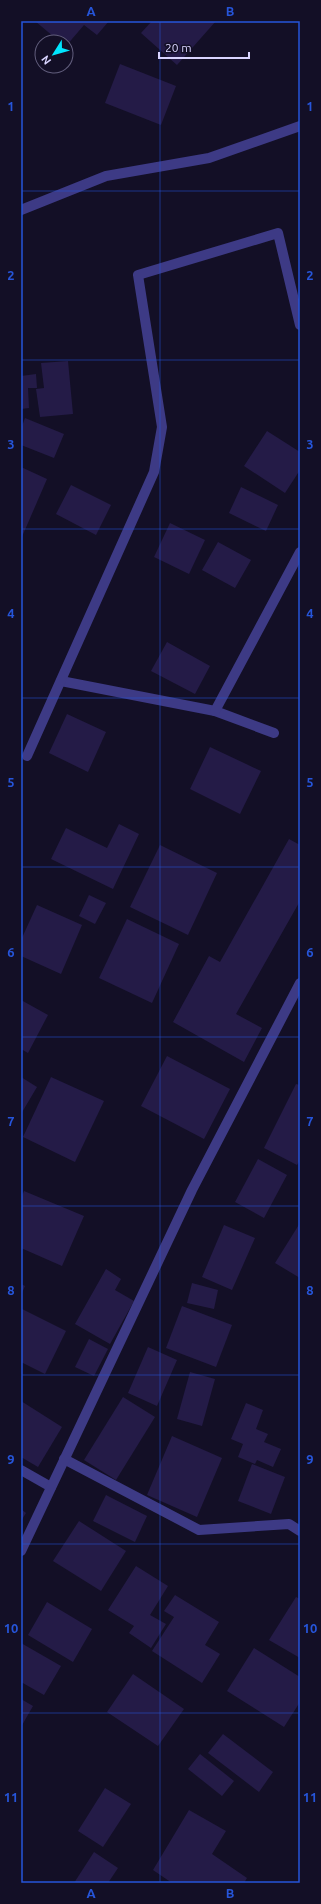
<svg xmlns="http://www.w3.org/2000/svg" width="321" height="1904" font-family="Ubuntu,sans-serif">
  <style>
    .building { fill: #241b47 }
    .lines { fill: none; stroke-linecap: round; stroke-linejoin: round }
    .minor { stroke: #3d3a85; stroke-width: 10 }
    .grid { fill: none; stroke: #2655da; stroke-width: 1; stroke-opacity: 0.55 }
    .neatline { fill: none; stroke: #2655da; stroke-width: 1.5 }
    .grid-label { font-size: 13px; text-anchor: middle; font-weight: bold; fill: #2655da }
  </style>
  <rect width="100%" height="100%" fill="#130f26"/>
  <g class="building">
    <polygon points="35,21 109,21 97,35 84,25 66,46 66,42 60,42"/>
    <polygon points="152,21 216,21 177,65 141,33"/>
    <polygon points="120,64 176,86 161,125 105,103"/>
    <polygon points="68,361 73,414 40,417 36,389 44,388 41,363"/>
    <polygon points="36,374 37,388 28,388 29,408 21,409 21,376"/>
    <polygon points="25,418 64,434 54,458 21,445 21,429"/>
    <polygon points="267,431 300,452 300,470 285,493 244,466"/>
    <polygon points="21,467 47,479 21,539"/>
    <polygon points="71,485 111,505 96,535 56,514"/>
    <polygon points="241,487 278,505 266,531 229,513"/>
    <polygon points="170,523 205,540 189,574 154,557"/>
    <polygon points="218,542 251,560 235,588 202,570"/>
    <polygon points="167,642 210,666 195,694 151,671"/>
    <polygon points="67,714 106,732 88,772 49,753"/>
    <polygon points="210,747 261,771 240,814 190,789"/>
    <polygon points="119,824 139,834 113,889 51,859 66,828 107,848"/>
    <polygon points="289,839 300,845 300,901 236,1014 262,1028 244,1062 173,1022 209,956 220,962"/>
    <polygon points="160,845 217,873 188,935 130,907"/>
    <polygon points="89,895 106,903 95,924 79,916"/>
    <polygon points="37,905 82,925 61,974 21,956 21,940"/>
    <polygon points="127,919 179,944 152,1003 99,978"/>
    <polygon points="21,1000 48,1015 28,1053 21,1049"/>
    <polygon points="167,1056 230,1089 204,1139 141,1106"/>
    <polygon points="21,1077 37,1087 21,1114"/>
    <polygon points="51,1077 104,1101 75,1162 23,1137"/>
    <polygon points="296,1084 300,1085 300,1160 297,1165 264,1148"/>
    <polygon points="258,1159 287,1175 264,1218 235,1202"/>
    <polygon points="24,1191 84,1216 62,1266 21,1248 21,1199"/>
    <polygon points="300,1223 300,1278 275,1263"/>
    <polygon points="224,1225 255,1238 232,1290 202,1277"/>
    <polygon points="106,1269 121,1279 115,1290 134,1301 110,1344 75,1324"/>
    <polygon points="192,1283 218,1290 214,1309 187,1303"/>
    <polygon points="21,1284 25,1286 21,1295"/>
    <polygon points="182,1306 232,1325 216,1367 166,1348"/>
    <polygon points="22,1309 66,1331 45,1374 21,1362"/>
    <polygon points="89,1339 108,1349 94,1376 75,1367"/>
    <polygon points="148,1347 177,1360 157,1406 128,1393"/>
    <polygon points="190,1372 215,1379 202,1426 177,1419"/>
    <polygon points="123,1397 155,1417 116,1480 84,1460"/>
    <polygon points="21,1401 62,1427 38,1467 21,1457"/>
    <polygon points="246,1403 263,1410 256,1429 268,1434 264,1442 281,1449 273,1467 257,1460 255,1464 238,1457 243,1444 231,1439"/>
    <polygon points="172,1436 222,1458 197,1517 147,1495"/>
    <polygon points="252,1464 285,1477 271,1514 238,1501"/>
    <polygon points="106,1495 147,1516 135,1542 93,1521"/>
    <polygon points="21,1509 26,1513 21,1521"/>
    <polygon points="79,1521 126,1551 101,1591 53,1561"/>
    <polygon points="136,1566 168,1586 150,1615 166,1624 151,1648 129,1633 134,1626 108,1610"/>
    <polygon points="175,1595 219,1622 205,1645 220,1654 202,1683 152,1651 174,1617 164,1611"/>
    <polygon points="296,1597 300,1599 300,1658 269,1640"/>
    <polygon points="47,1602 92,1629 73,1662 28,1635"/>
    <polygon points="21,1643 61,1666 44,1695 21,1682"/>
    <polygon points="254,1648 300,1677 300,1702 284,1727 227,1691"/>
    <polygon points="133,1674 184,1709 158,1746 107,1712"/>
    <polygon points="21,1699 33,1706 21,1727"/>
    <polygon points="223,1734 273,1772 259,1792 208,1753"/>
    <polygon points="200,1754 234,1781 222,1796 188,1769"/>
    <polygon points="105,1788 131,1804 103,1847 78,1831"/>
    <polygon points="189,1810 226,1831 212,1854 247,1878 244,1883 172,1883 153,1870"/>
    <polygon points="94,1852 118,1868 108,1883 74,1883"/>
  </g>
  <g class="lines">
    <g class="minor">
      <polyline points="21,210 106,176 209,158 300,126"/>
      <polyline points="61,681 215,711 274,733"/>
      <polyline points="215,711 300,552"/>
      <polyline points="27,756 154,472 162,427 138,275 278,233 300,325"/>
      <polyline points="64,1459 199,1530 289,1524 300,1531"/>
      <polyline points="21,1470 51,1487"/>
      <polyline points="21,1551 192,1190 300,983"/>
    </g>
  </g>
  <path class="grid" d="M 160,21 L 160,1883M 21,191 L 300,191M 21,360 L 300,360M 21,529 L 300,529M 21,698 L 300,698M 21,867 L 300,867M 21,1037 L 300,1037M 21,1206 L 300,1206M 21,1375 L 300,1375M 21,1544 L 300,1544M 21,1713 L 300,1713"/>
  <rect width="321" height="1904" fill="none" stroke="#130f26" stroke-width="44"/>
  <g transform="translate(54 54) rotate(233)"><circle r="19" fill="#130f26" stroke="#625e7d"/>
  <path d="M0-3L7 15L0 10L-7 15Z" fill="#00e5ff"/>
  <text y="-6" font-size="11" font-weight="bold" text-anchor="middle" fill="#d9d4ff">N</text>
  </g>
  <path d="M159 52v6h90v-6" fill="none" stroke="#d9d4ff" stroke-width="2"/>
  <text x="165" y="52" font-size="12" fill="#d9d4ff" stroke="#130f26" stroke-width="3" paint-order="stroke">20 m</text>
  <rect x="22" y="22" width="277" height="1860" class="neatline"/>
  <g class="grid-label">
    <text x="91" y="16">A</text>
    <text x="230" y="16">B</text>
    <text x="11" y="111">1</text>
    <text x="310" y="111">1</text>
    <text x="11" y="280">2</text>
    <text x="310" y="280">2</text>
    <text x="11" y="449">3</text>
    <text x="310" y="449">3</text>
    <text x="11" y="618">4</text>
    <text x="310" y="618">4</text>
    <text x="11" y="787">5</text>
    <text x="310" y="787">5</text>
    <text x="11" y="957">6</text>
    <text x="310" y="957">6</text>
    <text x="11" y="1126">7</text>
    <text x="310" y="1126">7</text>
    <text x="11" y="1295">8</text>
    <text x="310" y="1295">8</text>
    <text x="11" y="1464">9</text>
    <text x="310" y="1464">9</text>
    <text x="11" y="1633">10</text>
    <text x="310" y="1633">10</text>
    <text x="11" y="1802">11</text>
    <text x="310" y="1802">11</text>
    <text x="91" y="1898">A</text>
    <text x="230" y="1898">B</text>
  </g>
</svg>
